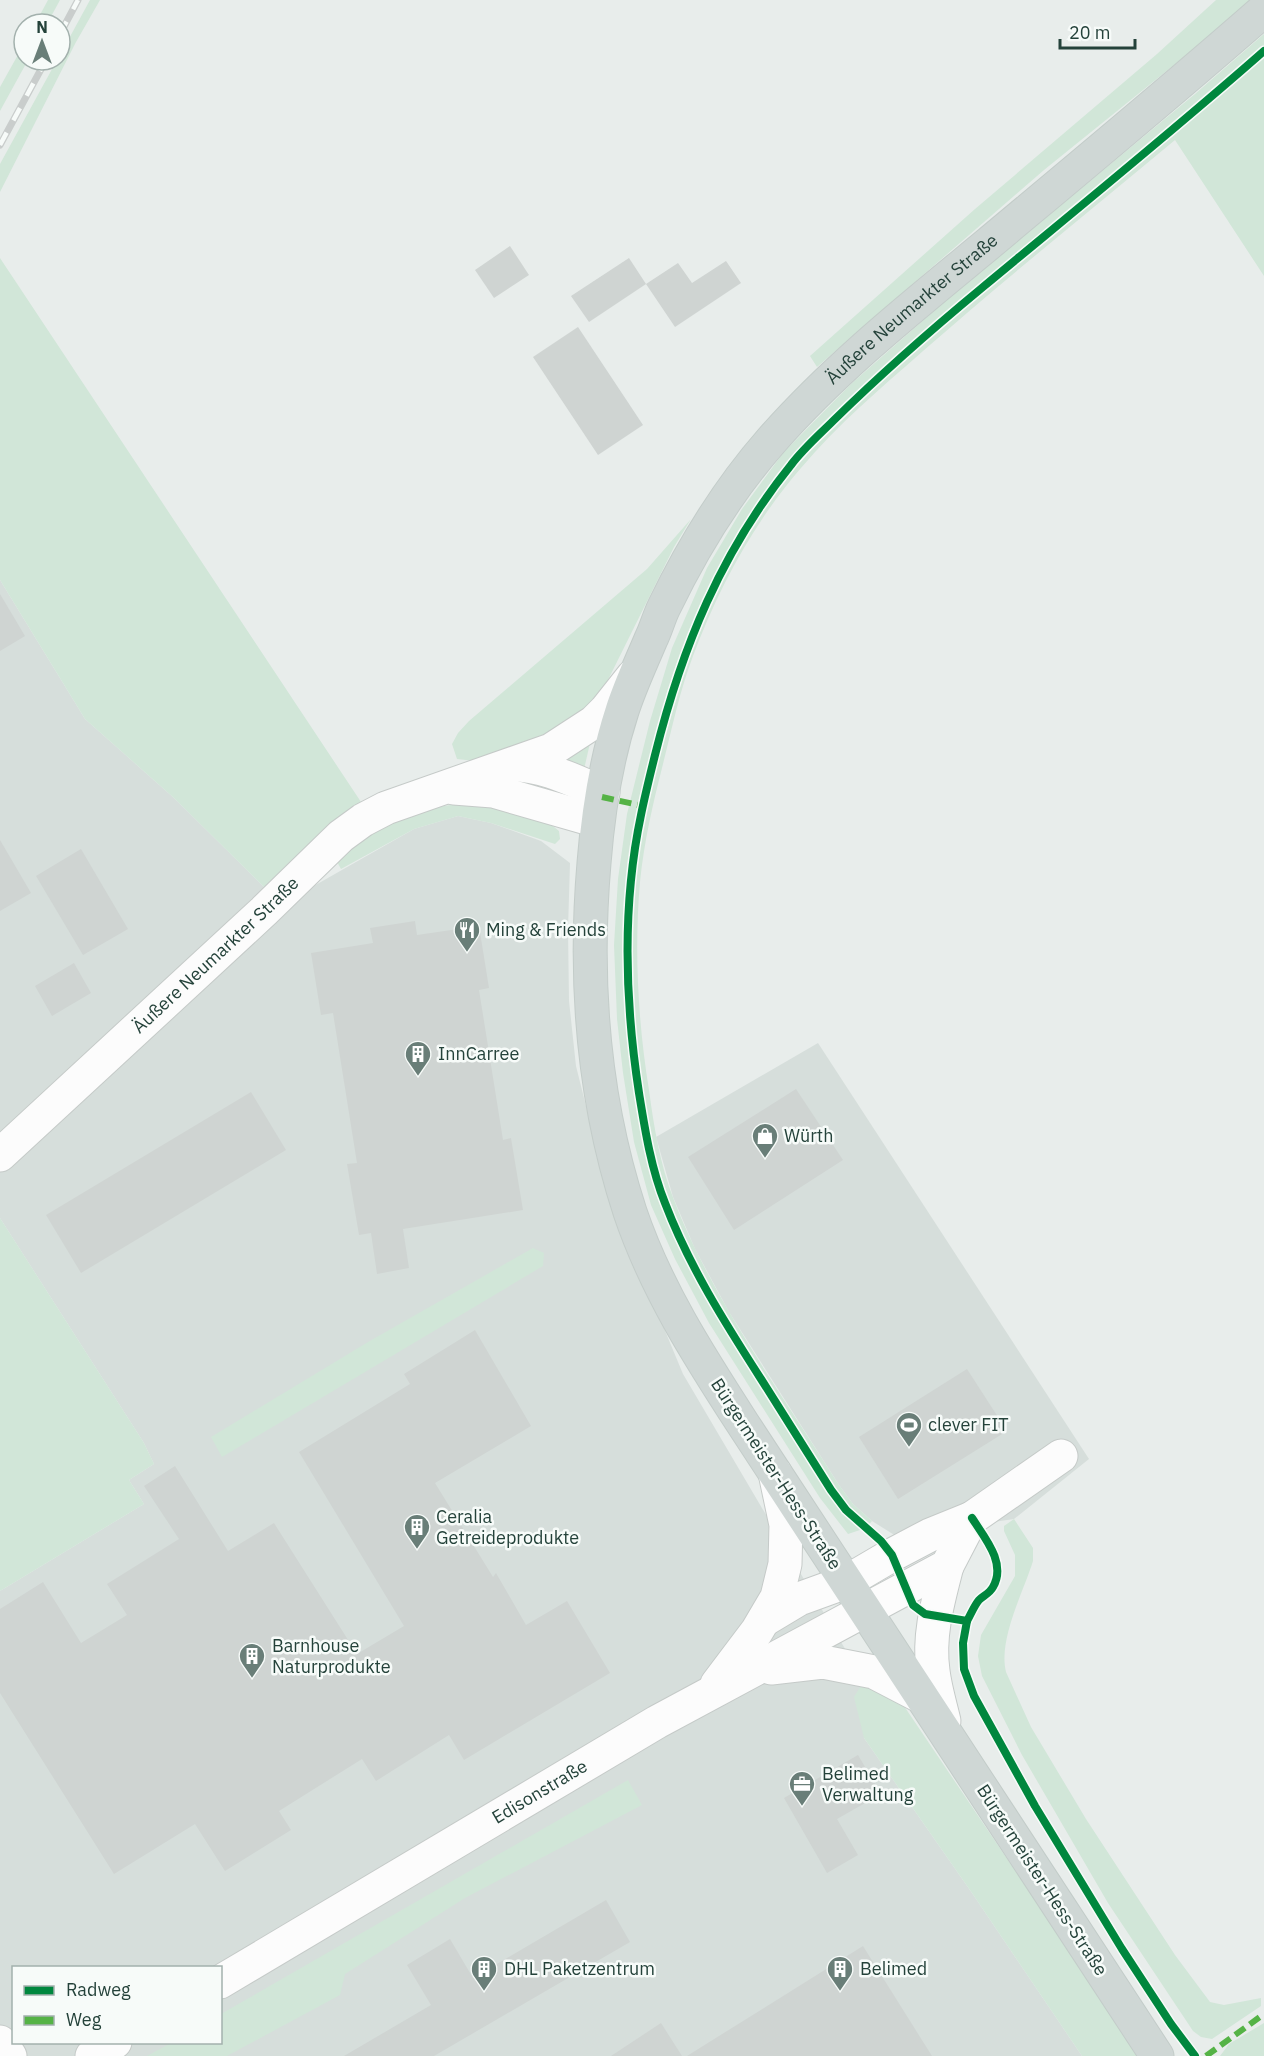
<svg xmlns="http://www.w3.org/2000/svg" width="1264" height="2056" font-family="'IBM Plex Sans',sans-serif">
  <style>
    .built { fill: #d6dedb; fill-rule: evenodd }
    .green { fill: #d1e6d8 }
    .building { fill: #cfd4d2 }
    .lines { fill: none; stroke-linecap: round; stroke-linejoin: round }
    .minor-casing { stroke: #c5cac8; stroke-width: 35 }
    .major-casing { stroke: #c3ccc9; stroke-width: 35 }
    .minor { stroke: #fcfcfc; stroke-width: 33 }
    .major { stroke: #cfd7d5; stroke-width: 33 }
    .rail-casing { stroke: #c9cdcc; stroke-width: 7 }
    .rail { stroke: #f7fbf9; stroke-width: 4.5; stroke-dasharray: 14; stroke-linecap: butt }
    .quiet { stroke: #55b346; stroke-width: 6; stroke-dasharray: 12 6; stroke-linecap: butt }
    .cycleway-casing { stroke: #f7fbf9; stroke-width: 11 }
    .cycleway { stroke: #00873e; stroke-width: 8 }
    .labels { text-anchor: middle; stroke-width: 5; stroke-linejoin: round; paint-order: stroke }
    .street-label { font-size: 18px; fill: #24423a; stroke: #f7fbf9 }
    .poi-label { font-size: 18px; fill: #24423a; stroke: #f7fbf9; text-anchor: start }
  </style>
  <rect width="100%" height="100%" fill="#e8edeb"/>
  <g class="built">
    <polygon points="0,580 85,719 174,798 264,887 0,1139"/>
    <path d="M 458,816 L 491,823 L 541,841 L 570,863 L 568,929 L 569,1001 L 576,1066 L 596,1146 L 624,1232 L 683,1374 L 864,1681 L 864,1738 L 972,1893 L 1082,2056 L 0,2056 L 0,1591 L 144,1504 L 129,1480 L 154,1464 L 144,1443 L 0,1218 L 0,1170 L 305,891 L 414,829 ZM 14,1968 L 220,1968 L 220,2042 L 14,2042 Z"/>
    <polygon points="818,1043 1089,1459 1014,1519 896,1536 872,1521 853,1504 839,1485 729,1312 695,1249 673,1197 656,1137"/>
  </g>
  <g class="green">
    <polygon points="48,0 60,0 47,24 35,24"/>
    <polygon points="90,0 100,0 76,42 0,192 0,164 57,60 60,60 60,55"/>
    <polygon points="1216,0 1249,0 1247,6 1044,170 817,367 810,356 975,209 1157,54"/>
    <path d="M 1264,34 L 1264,276 L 1175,140 C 1091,210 1005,279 923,351 C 881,388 837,425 801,468 C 754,522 718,589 693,656 C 680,690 672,728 663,764 C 653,803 644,842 640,882 C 634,951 638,1022 649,1090 C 654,1127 660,1165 674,1200 C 712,1299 782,1394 839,1485 L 853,1504 L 872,1521 L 866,1528 L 848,1534 L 820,1498 L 709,1323 L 675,1259 L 651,1205 L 634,1142 L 623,1073 L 617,1019 L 614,945 L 618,879 L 627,814 L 650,721 L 672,648 L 707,568 L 742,509 L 783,453 L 851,384 L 936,309 L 1195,94 Z"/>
    <polygon points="24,44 24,60 28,60 0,111 0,87"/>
    <polygon points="0,258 361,802 264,887 174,798 85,719 0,580"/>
    <polygon points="691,519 674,547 603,690 582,721 475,761 457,759 452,744 458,733 469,721 647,569"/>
    <polygon points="590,743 583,774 557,761"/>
    <path d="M 476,801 L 543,818 L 559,831 L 560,839 L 555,844 L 491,823 L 458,816 L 414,829 L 341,869 L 336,860 C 349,850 362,838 377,829 C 407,811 442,806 476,801 Z"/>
    <polygon points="0,1218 144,1443 154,1464 129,1480 144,1504 0,1591"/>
    <polygon points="533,1248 544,1253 543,1266 222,1457 211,1437 368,1342"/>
    <path d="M 1014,1519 L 1033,1548 L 1033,1561 C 1023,1593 998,1640 1006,1672 L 1031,1727 L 1086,1819 L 1175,1955 L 1210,2002 L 1224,2005 L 1261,1998 L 1261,2006 L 1212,2039 L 1201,2037 L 1193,2031 L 1108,1903 L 1022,1755 L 982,1676 L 978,1656 L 981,1635 L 1015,1576 L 1015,1555 L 1004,1531 L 1004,1526 Z"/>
    <polygon points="864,1681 887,1690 904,1706 1140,2056 1082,2056 972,1893 864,1738 854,1697"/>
    <polygon points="628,1780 642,1805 465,1898 345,1974 340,1995 227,2056 147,2056 171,2043 220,2042 221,2014"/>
    <polygon points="1264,2023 1264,2056 1220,2056 1229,2044"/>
  </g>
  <g class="building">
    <polygon points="510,246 529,275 494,298 475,270"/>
    <polygon points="629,258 646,284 589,322 571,296"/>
    <polygon points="726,261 741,283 675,327 646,284 678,263 692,283"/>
    <polygon points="578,327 643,425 598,455 533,357"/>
    <polygon points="0,594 25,636 0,651"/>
    <polygon points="0,840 31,893 0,911"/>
    <polygon points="81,849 128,929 83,955 36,876"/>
    <polygon points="415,921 417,935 479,926 489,988 479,990 503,1140 511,1138 523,1210 403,1229 409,1268 377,1274 371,1233 359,1235 347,1164 357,1163 333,1013 321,1015 311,953 373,943 370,928"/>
    <polygon points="74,963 91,993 52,1016 35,986"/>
    <polygon points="796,1089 843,1160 734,1230 688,1157"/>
    <polygon points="251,1092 286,1150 81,1273 46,1215"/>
    <polygon points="475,1330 531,1426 435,1483 493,1577 496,1573 526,1625 567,1601 610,1673 464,1760 449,1735 376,1781 362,1759 279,1811 291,1830 225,1871 195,1824 114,1874 0,1693 0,1609 43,1582 81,1643 127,1615 107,1584 179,1539 144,1486 175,1466 228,1551 274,1523 357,1654 404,1626 299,1452 410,1384 404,1374"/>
    <polygon points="967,1369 1007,1431 898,1499 859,1437"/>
    <polygon points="858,1755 881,1794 837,1819 858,1855 827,1873 784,1798"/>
    <polygon points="606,1900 630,1942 434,2056 344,2056 431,2005 407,1965 450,1939 473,1978"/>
    <polygon points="863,1946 932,2056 687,2056"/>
    <polygon points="661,2023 682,2056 611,2056"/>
  </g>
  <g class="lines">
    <g class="minor-casing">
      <g id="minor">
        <path d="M 513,765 C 545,765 574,781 603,793"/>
        <polyline points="454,788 493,791 597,821"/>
        <path id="s1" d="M 0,1155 L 264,911 L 341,836 L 363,820 L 386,808 L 551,750 L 594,722 L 606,710 L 633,676"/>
        <polyline points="764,1620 799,1599 846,1582 892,1555 930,1535 972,1518 1061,1456"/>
        <polyline points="771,1668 823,1662 874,1672 922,1697"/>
        <polyline points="717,1684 757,1631 777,1597 785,1564 786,1525 775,1473"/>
        <path d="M 944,1721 C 940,1704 935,1688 933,1671 C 928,1635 938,1601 947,1566"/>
        <path id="s2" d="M 220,1982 L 657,1722 L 947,1566 L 972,1518"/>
        <polyline points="0,2042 10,2056"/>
        <polyline points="92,2056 115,2042"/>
      </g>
    </g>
    <g class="major-casing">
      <g id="major">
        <path id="s3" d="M 1157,2056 L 743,1424 C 699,1356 656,1289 630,1212 C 593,1099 584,980 594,863 C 598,812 606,760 622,711 C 630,686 641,663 651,639 C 656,629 659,617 664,607 C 692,549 728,490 771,441 C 835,368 913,306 988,244 C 1080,167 1173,90 1264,10"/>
      </g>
    </g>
    <use href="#minor" class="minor"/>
    <use href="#major" class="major"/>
    <g class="rail-casing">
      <g id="rail">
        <polyline points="60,34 78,0"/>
        <polyline points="0,145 46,60"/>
      </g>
    </g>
    <use href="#rail" class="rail"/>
    <g class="quiet">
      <polyline points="602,797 643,806"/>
      <polyline points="1206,2056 1264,2014"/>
    </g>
    <g class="cycleway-casing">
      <g id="cycleway">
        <path d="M 967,1621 C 971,1614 974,1606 979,1600 C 983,1596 990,1593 993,1587 C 1007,1563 984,1537 972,1518"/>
        <path d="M 1195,2056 L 1171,2024 L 1122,1949 L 1035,1806 L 974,1696 L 964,1669 L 963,1643 L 967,1621 L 925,1614 L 913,1605 L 892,1555 L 881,1541 L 846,1510 L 831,1490 C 808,1453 784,1416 761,1379 C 725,1323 689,1266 665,1203 C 651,1168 645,1130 639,1093 C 625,1002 622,905 641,815 C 645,795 650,775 655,755 C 682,647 721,552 791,465 C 803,449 819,435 833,421 C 881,374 931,330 983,287 C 1077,209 1172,132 1264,51"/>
      </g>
    </g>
    <use href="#cycleway" class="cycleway"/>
  </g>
  <defs>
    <g id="restaurant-pin" transform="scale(1.35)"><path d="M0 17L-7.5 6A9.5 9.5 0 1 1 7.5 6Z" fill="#697e78" stroke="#f7fbf9"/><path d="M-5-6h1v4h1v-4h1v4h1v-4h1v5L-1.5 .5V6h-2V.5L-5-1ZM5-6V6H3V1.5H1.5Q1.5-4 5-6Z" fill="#fff"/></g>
    <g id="building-pin" transform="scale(1.35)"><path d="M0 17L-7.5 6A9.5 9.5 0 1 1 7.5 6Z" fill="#697e78" stroke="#f7fbf9"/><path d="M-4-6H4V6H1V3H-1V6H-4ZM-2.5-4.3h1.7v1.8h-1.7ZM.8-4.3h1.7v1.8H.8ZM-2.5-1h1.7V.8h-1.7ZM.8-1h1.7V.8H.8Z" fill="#fff"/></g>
    <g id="shop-pin" transform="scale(1.35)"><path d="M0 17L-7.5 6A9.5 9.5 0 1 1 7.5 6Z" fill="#697e78" stroke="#f7fbf9"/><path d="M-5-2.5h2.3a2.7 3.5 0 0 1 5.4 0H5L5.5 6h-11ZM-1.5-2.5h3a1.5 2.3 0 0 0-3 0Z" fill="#fff"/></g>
    <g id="stadium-pin" transform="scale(1.35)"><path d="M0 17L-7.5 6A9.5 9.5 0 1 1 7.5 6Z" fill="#697e78" stroke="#f7fbf9"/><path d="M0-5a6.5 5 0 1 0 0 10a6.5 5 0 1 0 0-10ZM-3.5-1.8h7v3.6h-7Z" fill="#fff"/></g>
    <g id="office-pin" transform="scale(1.35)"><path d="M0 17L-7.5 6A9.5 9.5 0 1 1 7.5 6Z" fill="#697e78" stroke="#f7fbf9"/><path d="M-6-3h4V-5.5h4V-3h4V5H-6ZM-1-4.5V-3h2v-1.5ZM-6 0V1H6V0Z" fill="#fff"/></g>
  </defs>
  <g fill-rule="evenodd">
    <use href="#restaurant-pin" x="467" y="930"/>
    <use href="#building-pin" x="418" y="1054"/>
    <use href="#shop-pin" x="765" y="1136"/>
    <use href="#stadium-pin" x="909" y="1425"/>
    <use href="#building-pin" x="417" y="1527"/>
    <use href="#building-pin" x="252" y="1656"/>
    <use href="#office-pin" x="802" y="1784"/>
    <use href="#building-pin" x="484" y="1969"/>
    <use href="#building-pin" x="840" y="1969"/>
  </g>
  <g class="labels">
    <g class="street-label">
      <text dy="6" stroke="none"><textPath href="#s3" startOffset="2008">Äußere Neumarkter Straße</textPath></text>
      <text dy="6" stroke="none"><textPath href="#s1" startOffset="294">Äußere Neumarkter Straße</textPath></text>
      <text transform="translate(776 1474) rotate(57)" y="6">Bürgermeister-Hess-Straße</text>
      <text dy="6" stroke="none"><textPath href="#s2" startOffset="372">Edisonstraße</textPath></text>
      <text transform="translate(1042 1880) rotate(57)" y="6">Bürgermeister-Hess-Straße</text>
    </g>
    <g class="poi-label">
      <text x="486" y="936">Ming &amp; Friends</text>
      <text x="438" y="1060">InnCarree</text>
      <text x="784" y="1142">Würth</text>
      <text x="928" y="1431">clever FIT</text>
      <text x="436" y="1523">Ceralia<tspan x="436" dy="21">Getreideprodukte</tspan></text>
      <text x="272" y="1652">Barnhouse<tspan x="272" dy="21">Naturprodukte</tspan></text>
      <text x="822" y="1780">Belimed<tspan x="822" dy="21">Verwaltung</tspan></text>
      <text x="504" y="1975">DHL Paketzentrum</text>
      <text x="860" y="1975">Belimed</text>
    </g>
  </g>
  <rect x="12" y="1966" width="210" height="78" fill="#f7fbf9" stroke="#a3b1ad" stroke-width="1.5"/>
  <rect x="24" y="1986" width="30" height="9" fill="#00873e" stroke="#a3b1ad" stroke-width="1.5"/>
  <text x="66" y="1996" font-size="18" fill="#24423a">Radweg</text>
  <rect x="24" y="2016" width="30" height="9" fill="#55b346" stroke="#a3b1ad" stroke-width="1.5"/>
  <text x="66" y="2026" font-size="18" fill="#24423a">Weg</text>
  <g transform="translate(42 42)"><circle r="28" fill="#f7fbf9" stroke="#a3b1ad" stroke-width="1.5"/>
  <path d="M0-4.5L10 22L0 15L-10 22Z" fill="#697e78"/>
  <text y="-9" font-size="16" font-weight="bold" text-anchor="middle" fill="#24423a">N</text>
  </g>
  <path d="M1060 39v9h75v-9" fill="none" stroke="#24423a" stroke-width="3"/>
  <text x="1069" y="39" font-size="18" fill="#24423a" stroke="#f7fbf9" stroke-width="4.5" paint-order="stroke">20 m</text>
</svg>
